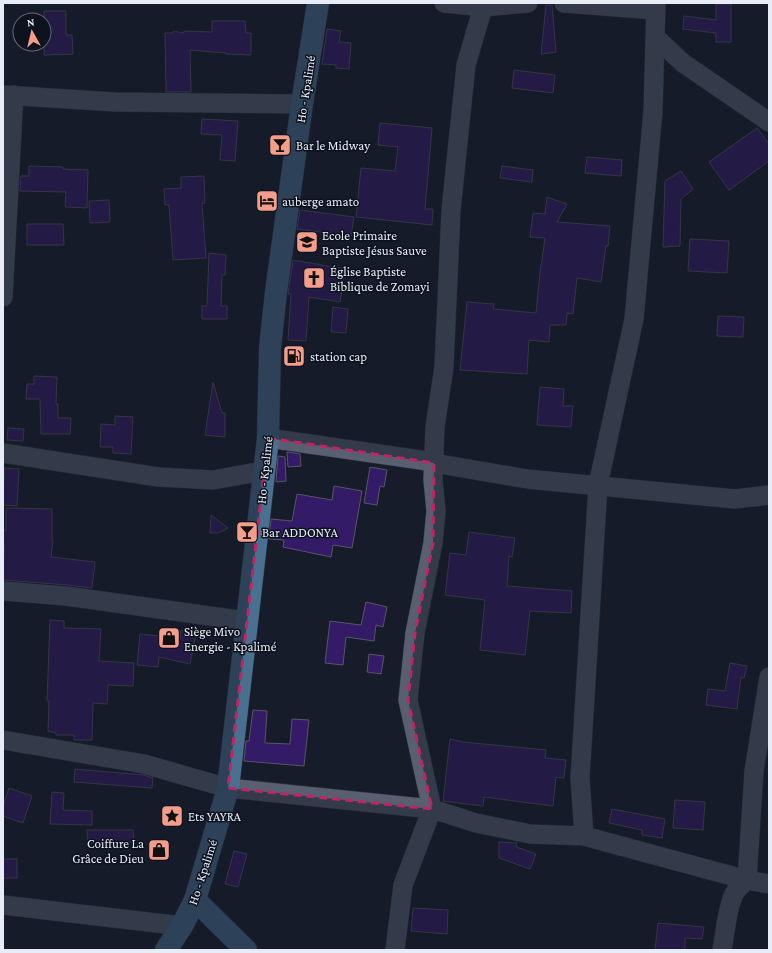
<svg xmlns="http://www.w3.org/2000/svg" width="772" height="953" font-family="'Crimson Pro',serif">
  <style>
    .building { fill: #341b67; stroke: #575566 }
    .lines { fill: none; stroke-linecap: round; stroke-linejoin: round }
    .street-casing { stroke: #353943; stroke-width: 20 }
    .secondary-casing { stroke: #353943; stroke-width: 23 }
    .street { stroke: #585f70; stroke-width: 19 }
    .secondary { stroke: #497091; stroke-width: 22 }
    .marked { fill: none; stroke: #c42363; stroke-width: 3; stroke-dasharray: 8 5; stroke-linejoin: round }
    .labels { text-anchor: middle; stroke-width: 3; stroke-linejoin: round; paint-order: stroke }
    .street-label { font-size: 13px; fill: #e8ecf6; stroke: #0d121f }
    .poi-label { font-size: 13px; fill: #e8ecf6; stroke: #0d121f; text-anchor: start }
  </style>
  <rect width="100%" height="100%" fill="#161c29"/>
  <g class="building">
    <polygon points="716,4 731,4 731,42 716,42 716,33 683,29 684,16 716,20"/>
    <polygon points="546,5 552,5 556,52 541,54"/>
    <polygon points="44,11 66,11 66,35 72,35 73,54 44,55"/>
    <polygon points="212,21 245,21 246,33 251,33 251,55 226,54 226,53 190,50 191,92 166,92 165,33 173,33 173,31 184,33 184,31 212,32"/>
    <polygon points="327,29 341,31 339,42 351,43 349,69 336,68 336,65 322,64"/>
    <polygon points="514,70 555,75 553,93 512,88"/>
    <polygon points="202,119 238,121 235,161 220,160 222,135 201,134"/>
    <polygon points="380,123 432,128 425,209 433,209 432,225 356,217 361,168 395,171 398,147 378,145"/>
    <polygon points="757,128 769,144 769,161 729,190 709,162"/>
    <polygon points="587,157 622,160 621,176 585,173"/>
    <polygon points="29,166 63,167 63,169 88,170 87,208 65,207 66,192 20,191 21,176 29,176"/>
    <polygon points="502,166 533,170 532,182 500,178"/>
    <polygon points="681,171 693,189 681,199 680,246 663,247 665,181"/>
    <polygon points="204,176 205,203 202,203 206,258 173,260 169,205 165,205 164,189 181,188 181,177"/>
    <polygon points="547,197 567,204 557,222 610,226 608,246 606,246 601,282 577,278 573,314 567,313 566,325 550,325 549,342 529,340 527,374 460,370 467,302 494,304 493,309 536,313 540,273 545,238 530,237 533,213 545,214"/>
    <polygon points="109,200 110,222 90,223 89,201"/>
    <polygon points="300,210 354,217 351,236 297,229"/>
    <polygon points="27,224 63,224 64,245 27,245"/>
    <polygon points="690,239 729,241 727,273 688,271"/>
    <polygon points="209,253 226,255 225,275 222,275 221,306 227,306 227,319 202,319 202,306 207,306"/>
    <polygon points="293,260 345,269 340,302 309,297 306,341 288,340 291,294 288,294"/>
    <polygon points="333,307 348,309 346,333 331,332"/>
    <polygon points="718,316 744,317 743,337 717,336"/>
    <polygon points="34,376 57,377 56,404 58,404 58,418 71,418 70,434 41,434 40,399 26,399 27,384 34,384"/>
    <polygon points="213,382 222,413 225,413 225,437 205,435"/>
    <polygon points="540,387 564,389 563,406 573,406 571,427 537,425"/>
    <polygon points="115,416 133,417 131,454 113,453 113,447 100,447 101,424 115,425"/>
    <polygon points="8,428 24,429 23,441 7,440"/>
    <polygon points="287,452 300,454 301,466 288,467"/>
    <polygon points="278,456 285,457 286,481 276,482"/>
    <polygon points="370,467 387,470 384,487 380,486 377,505 364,503"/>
    <polygon points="4,468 19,469 17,506 3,505"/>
    <polygon points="334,486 362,491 352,548 333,545 331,557 283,547 284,540 269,539 271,519 292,521 297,494 332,500"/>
    <polygon points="6,508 52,509 52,540 53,540 51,557 95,562 92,588 67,585 3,580 4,545 3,545 3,530 6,530"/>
    <polygon points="211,515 228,528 218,533 210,533"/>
    <polygon points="469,532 515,538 512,557 509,556 507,586 572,591 571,613 530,611 525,655 480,650 485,600 445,595 450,553 466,555"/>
    <polygon points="366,602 387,607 383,627 376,625 374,641 346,637 343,665 325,663 330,621 361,625"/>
    <polygon points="50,620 64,621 64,628 101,629 99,661 134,663 133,686 108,685 107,704 93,703 92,740 74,740 74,735 56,735 56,733 48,731 49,701 47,701"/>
    <polygon points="181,630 196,634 190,664 159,657 158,667 137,665 140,634 180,638"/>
    <polygon points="369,654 384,656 381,674 367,672"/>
    <polygon points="730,663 747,666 744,678 741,677 737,709 706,705 708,689 725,691"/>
    <polygon points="253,710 267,711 265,743 290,744 292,719 309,720 304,766 244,761 246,741 249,741"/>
    <polygon points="450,739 463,742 546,750 545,758 566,760 564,778 556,777 553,806 484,797 483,806 443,801"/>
    <polygon points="75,769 144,775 153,778 152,788 74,782"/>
    <polygon points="9,788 32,796 23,823 3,816 3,806"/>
    <polygon points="52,792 64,793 63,810 92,811 92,825 50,824"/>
    <polygon points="675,800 705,802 703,830 673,828"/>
    <polygon points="612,809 665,819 662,838 642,835 642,830 609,823"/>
    <polygon points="87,830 133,830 134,842 88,843"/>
    <polygon points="499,842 517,843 516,847 536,854 530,869 499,858"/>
    <polygon points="234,851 247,854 238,887 225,884"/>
    <rect x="3" y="859" width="14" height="19"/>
    <polygon points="413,908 448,910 447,934 411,931"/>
    <polygon points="658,923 704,927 702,939 685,938 685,950 655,950"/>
  </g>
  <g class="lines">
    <g class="street-casing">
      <g id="street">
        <polyline points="444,3 483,7 528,3"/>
        <polyline points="564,3 655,10"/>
        <polyline points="655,37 683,63 769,122"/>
        <polyline points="3,95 115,102 302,104"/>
        <polyline points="3,297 14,95"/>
        <polyline points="268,438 421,460 434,463 527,479 735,499 769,495"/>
        <polyline points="3,453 158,477 213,480 263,471"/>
        <polyline points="3,591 66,596 246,621"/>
        <polyline points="3,740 144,764 228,788 432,809 476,823 530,834 584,836 747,880 769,884"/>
        <polyline points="584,836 580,778 598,485 634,319 653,111 656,3"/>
        <polyline points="3,905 182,926"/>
        <polyline points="395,950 403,885 432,809 408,700 415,633 433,543 436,511 433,480 435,427 444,367 451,210 466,65 483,7"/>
        <path d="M 722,950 C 725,934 727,908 734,894 C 737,888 743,884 747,880 L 754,771 L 769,677"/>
      </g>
    </g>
    <g class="secondary-casing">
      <g id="secondary">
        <polyline points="195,900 246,950"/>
        <polyline points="166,950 182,926 195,900 228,788 268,438 270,348 276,292 302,104 318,3"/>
      </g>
    </g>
    <use href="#street" class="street"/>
    <use href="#secondary" class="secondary"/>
  </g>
  <path d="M0 0H772V953H0ZM 268,438 L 434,463 L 433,543 L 415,633 L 408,700 L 432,809 L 228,788 Z" fill="#161c29" fill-opacity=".55" fill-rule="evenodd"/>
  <path class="marked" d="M 268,438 L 434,463 L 433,543 L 415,633 L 408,700 L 432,809 L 228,788 Z"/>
  <defs>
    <g id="bar-square" transform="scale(1.15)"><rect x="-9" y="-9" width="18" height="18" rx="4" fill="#f49d8b" stroke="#0d121f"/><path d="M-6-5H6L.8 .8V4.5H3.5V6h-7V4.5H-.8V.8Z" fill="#111"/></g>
    <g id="hotel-square" transform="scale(1.15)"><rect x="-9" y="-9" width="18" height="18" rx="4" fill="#f49d8b" stroke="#0d121f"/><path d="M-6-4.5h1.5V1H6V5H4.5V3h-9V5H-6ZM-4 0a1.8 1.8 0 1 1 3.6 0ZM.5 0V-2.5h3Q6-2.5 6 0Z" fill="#111"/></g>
    <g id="school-square" transform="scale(1.15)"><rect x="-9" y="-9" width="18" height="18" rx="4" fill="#f49d8b" stroke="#0d121f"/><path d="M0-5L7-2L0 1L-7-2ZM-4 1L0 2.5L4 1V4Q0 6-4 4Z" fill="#111"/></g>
    <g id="church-square" transform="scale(1.15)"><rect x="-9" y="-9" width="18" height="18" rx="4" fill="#f49d8b" stroke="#0d121f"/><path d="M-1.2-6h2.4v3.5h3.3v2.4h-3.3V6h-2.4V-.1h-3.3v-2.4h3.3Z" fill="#111"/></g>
    <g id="fuel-square" transform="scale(1.15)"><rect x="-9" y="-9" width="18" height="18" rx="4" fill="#f49d8b" stroke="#0d121f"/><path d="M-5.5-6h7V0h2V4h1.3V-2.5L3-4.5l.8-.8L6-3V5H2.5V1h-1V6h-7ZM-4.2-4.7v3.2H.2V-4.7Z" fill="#111"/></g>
    <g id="shop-square" transform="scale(1.15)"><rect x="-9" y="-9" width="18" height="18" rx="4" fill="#f49d8b" stroke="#0d121f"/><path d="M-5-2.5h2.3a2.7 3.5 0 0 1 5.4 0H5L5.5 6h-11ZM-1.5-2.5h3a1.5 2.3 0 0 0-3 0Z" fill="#111"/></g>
    <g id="sight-square" transform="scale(1.15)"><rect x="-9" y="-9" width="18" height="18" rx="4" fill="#f49d8b" stroke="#0d121f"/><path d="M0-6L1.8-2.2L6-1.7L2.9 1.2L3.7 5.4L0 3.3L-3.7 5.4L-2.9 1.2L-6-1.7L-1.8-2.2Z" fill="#111"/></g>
  </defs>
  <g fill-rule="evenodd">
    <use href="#bar-square" x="280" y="145"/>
    <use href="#hotel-square" x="267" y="201"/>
    <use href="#school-square" x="307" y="242"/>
    <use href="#church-square" x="314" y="278"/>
    <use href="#fuel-square" x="294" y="356"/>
    <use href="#bar-square" x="247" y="532"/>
    <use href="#shop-square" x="169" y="638"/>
    <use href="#sight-square" x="172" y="816"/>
    <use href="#shop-square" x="159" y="850"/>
  </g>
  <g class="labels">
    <g class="street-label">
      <text transform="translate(305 89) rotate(-81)" y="5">Ho - Kpalimé</text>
      <text transform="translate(264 470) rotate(-84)" y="5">Ho - Kpalimé</text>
      <text transform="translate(202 872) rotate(-72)" y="5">Ho - Kpalimé</text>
    </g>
    <g class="poi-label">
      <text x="296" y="150">Bar le Midway</text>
      <text x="282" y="206">auberge amato</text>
      <text x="322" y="240">Ecole Primaire<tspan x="322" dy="15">Baptiste Jésus Sauve</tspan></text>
      <text x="330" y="276">Église Baptiste<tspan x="330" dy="15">Biblique de Zomayi</tspan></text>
      <text x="310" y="361">station cap</text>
      <text x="262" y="537">Bar ADDONYA</text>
      <text x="184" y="636">Siège Mivo<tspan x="184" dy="15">Energie - Kpalimé</tspan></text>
      <text x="188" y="821">Ets YAYRA</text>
      <text x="144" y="848" text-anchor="end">Coiffure La<tspan x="144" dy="15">Grâce de Dieu</tspan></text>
    </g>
  </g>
  <rect width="772" height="953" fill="none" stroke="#e8ecf6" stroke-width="8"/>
  <g transform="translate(32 32) rotate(352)"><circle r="19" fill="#0d121f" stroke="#656975"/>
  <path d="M0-3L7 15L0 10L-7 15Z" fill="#f49d8b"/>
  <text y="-6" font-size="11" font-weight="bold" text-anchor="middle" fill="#e8ecf6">N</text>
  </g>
</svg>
